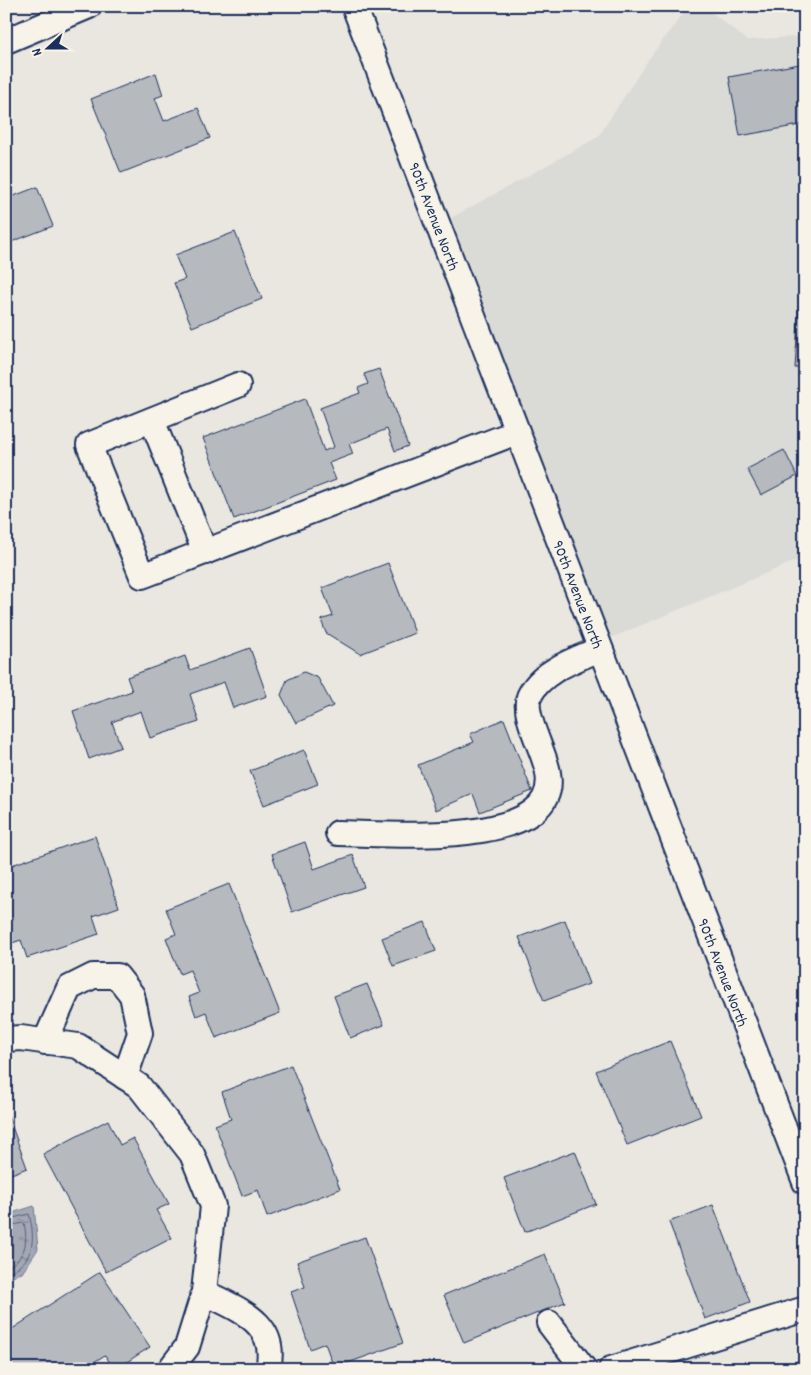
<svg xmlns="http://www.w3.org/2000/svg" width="811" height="1375" font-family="Dekko,sans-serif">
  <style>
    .built { fill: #dadad6 }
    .water { fill: url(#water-ripples); stroke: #6d7892 }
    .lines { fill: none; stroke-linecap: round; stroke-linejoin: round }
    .shore { stroke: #515f80; stroke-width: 1 }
    .building { fill: #b6babf; stroke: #1b2f5e }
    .minor-casing { stroke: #1b2f5e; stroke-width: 28 }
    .minor { stroke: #f7f3e8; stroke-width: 24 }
    .labels { text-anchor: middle; stroke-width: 4.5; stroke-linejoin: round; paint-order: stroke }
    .street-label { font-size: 16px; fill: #1b2f5e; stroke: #f7f3e8 }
  </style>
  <defs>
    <pattern id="water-ripples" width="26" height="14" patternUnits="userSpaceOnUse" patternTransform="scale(1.25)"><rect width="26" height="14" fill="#a3a8b4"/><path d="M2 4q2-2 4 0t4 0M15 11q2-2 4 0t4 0" fill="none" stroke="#848996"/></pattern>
  </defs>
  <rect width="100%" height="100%" fill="#eae7e0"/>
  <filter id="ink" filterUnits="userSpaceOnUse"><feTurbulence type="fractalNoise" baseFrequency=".02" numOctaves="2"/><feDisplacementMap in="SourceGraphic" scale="10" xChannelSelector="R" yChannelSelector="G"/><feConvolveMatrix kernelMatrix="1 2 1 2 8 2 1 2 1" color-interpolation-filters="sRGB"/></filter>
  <g filter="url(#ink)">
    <polygon class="built" points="689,6 703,6 747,40 805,36 805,557 611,638 451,218 598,137 648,60"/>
    <polygon class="water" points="34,1206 38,1249 22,1273 6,1278 6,1215"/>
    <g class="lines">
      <g class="shore">
        <path d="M 6,1220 L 29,1214 C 36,1240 34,1264 6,1273"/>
        <path d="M 6,1226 L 24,1223 C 28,1241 26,1260 6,1267"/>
      </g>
    </g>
    <g class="building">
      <polygon points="805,63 805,124 740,136 729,77"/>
      <polygon points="156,73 163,95 155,98 164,121 198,108 210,138 121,173 91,99"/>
      <polygon points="37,187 53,226 6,244 6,199"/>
      <polygon points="235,232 262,299 192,327 174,283 185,279 175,255"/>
      <polygon points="801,275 805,275 805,368 795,368"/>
      <polygon points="379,369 408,446 395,451 387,429 349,444 353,454 329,463 336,480 234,519 203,438 305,399 324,451 334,447 320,408 360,393 358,388 368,384 364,374"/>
      <polygon points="784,450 797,476 761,495 747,469"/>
      <polygon points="388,563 415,633 360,654 326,633 321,620 333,616 322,588"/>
      <polygon points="250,648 267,696 233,708 224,682 190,694 199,722 150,738 141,711 112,722 121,747 89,759 73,711 132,691 127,677 185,656 190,670"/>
      <polygon points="304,672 318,678 333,706 296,723 281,695 287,680"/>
      <polygon points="504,719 532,791 480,812 473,794 436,810 418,765 474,742 470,734"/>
      <polygon points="304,750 318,784 264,805 250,771"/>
      <polygon points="95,836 119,907 93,916 99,934 27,958 21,940 6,945 6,867"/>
      <polygon points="305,842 314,869 353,855 364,887 292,912 272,854"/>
      <polygon points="229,884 280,1013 216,1038 206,1012 196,1016 189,997 199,993 190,970 180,974 166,938 176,934 166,909"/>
      <polygon points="565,920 589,984 544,1001 519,937"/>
      <polygon points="425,922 436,951 393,966 382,938"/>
      <polygon points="367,984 384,1025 350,1038 334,996"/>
      <polygon points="670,1041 701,1116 627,1145 596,1071"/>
      <polygon points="291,1065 340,1189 267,1217 258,1190 242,1196 215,1125 231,1119 222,1092"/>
      <polygon points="6,1110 27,1168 6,1176"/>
      <polygon points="108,1120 120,1145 133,1138 169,1204 156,1210 172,1238 106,1272 43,1154"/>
      <polygon points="575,1151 596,1204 525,1232 504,1178"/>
      <polygon points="713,1205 750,1302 705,1319 669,1222"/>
      <polygon points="365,1237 403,1343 334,1368 325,1343 310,1349 291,1292 305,1287 297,1262"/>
      <polygon points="545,1254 565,1302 464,1343 444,1295"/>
      <polygon points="100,1272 150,1347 116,1369 114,1369 105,1355 83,1369 6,1369 6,1333"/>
      <polygon points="805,1358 805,1369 777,1369"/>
    </g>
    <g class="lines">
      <g class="minor-casing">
        <g id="minor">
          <polyline points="354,6 805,1182"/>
          <polyline points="6,41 89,6"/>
          <polyline points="238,385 89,445 142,576 517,432"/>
          <polyline points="152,420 205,552"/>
          <path d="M 338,833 C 383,833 562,851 548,773 C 545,752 522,715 529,697 C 540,671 577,659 600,649"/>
          <polyline points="6,1039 21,1038 78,1046 139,1086 192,1154 213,1206 204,1292 187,1347 170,1369"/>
          <polyline points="45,1042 69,988 93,976 117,976 132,995 140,1033 125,1077"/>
          <path d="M 204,1292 C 238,1310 279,1322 268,1369"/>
          <polyline points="549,1323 584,1369"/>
          <polyline points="611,1369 805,1309"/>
        </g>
      </g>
      <use href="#minor" class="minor"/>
    </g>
  </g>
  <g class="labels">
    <g class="street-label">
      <text transform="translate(435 216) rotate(69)" y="6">90th Avenue North</text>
      <text transform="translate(579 594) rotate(69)" y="6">90th Avenue North</text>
      <text transform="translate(724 972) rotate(69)" y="6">90th Avenue North</text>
    </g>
  </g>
  <rect width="811" height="1375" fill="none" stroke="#f7f3e8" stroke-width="25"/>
  <rect x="12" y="12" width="786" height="1350" fill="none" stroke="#1b2f5e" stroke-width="2" filter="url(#ink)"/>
  <g transform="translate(48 48) rotate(249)" stroke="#f7f3e8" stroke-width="4" paint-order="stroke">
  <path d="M0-4L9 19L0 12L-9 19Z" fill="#1b2f5e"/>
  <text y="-8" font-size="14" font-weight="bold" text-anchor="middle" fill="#1b2f5e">N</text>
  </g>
</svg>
